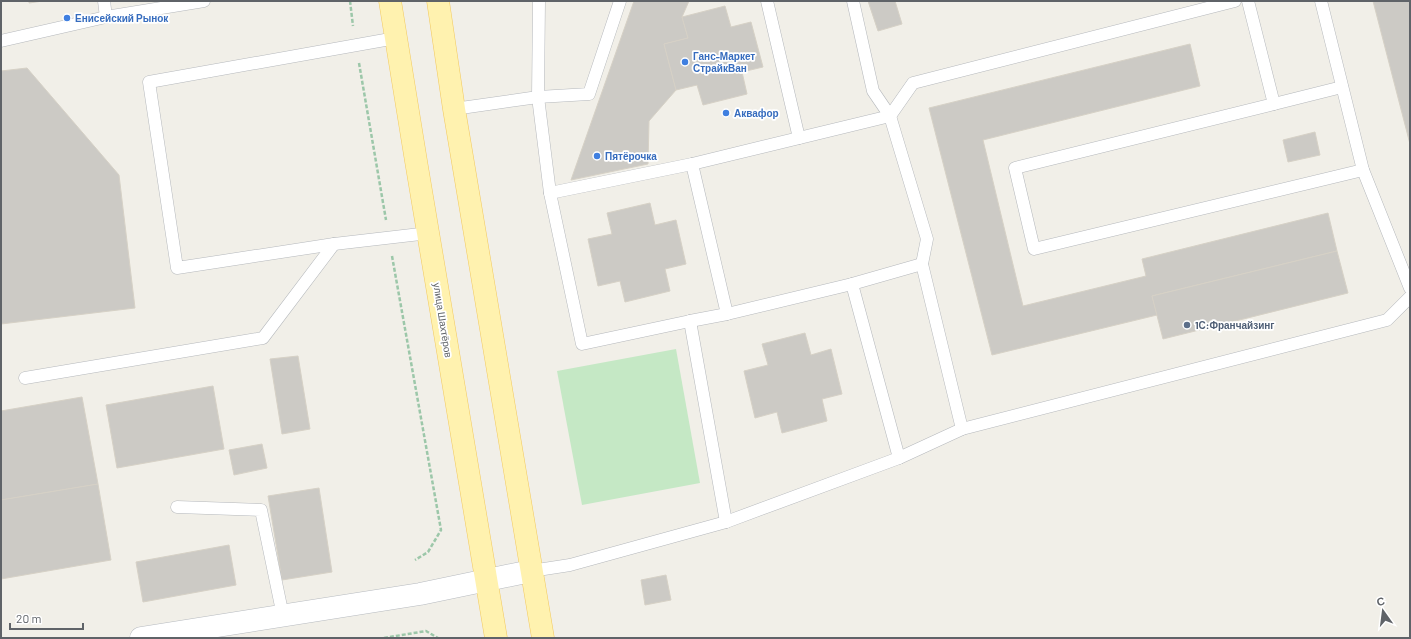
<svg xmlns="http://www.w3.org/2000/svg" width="1411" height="639" font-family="Barlow,sans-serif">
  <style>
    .green { fill: #c5e8c5 }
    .building { fill: #cccac5; stroke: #d6d1c6 }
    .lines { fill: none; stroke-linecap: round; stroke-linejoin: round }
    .lane-casing { stroke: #b5b8bc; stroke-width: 13 }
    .secondary-casing { stroke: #b6babf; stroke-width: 23 }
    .primary-casing { stroke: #f2c960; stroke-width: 23 }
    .path { stroke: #9cc7a9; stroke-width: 2.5; stroke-dasharray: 4 2; stroke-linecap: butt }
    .lane { stroke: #fff; stroke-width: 12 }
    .secondary { stroke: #fff; stroke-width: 22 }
    .primary { stroke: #fff2af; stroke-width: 22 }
    .shop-dot { fill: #3f7fe0; stroke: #fff; stroke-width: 1.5 }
    .service-dot { fill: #5c6f8a; stroke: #fff; stroke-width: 1.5 }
    .labels { text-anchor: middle; stroke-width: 3.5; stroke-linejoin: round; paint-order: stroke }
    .shop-label { font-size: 10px; font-weight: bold; fill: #366cbe; stroke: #fff; text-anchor: start }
    .street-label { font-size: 10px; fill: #5f6368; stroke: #fff }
    .service-label { font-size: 10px; font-weight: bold; fill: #4e5e75; stroke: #fff; text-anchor: start }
  </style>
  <rect width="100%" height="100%" fill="#f1efe8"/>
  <polygon class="green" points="676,349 700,483 582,505 557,371"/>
  <g class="building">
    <polygon points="29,1 43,1 29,3"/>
    <polygon points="634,1 689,1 682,17 688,38 664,44 676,90 649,121 648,164 571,180"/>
    <polygon points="868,1 895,1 902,24 878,31"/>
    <polygon points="1373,1 1410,1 1410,144"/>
    <polygon points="725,6 731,27 751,22 763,67 742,72 747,94 703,105 697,85 676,90 664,44 688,38 682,17"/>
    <polygon points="1190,44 1200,86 983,140 1023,306 1146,276 1142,259 1328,213 1337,251 1152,296 1157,315 992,355 929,108"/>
    <polygon points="27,68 119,175 135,308 1,324 1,71"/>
    <polygon points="1315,132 1320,155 1288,162 1283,140"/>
    <polygon points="650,203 655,225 676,220 686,264 665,269 670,291 625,302 620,281 598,286 588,239 612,234 607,213"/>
    <polygon points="1337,251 1348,293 1163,339 1152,296"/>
    <polygon points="805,333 811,355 831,349 842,394 822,399 827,421 782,433 777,412 755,418 744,371 768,365 762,344"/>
    <polygon points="298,356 310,429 282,434 270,359"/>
    <polygon points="213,386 224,449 117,468 106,405"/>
    <polygon points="82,397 98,484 1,500 1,411"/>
    <polygon points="262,444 267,468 234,475 229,450"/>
    <polygon points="98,484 111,560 1,579 1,500"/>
    <polygon points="319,488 332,572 282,580 268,496"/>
    <polygon points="229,545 236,585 143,602 136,562"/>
    <polygon points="666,575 671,600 645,605 641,580"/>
  </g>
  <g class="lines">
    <g class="lane-casing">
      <g id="lane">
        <polyline points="104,1 106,17"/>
        <polyline points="539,1 538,97 550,193 582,344 690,321 727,314 852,284 922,264"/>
        <polyline points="767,1 799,138"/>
        <polyline points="853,1 873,91 890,116 927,239 922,264 962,429"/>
        <polyline points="1248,1 1274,104 1015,168 1034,249 1363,170"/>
        <polyline points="1321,1 1363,170 1410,288"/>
        <polyline points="396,38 149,82 177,268 334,244 429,233"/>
        <polyline points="1,41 106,17 204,1"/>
        <polyline points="1274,104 1342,87"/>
        <polyline points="454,109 538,97 589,94 620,1"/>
        <polyline points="692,164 727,314"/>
        <polyline points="550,193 692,164 890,116 913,83 1235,1"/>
        <polyline points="852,284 899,458"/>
        <polyline points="690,321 726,522"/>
        <polyline points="25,378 263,338 334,244"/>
        <polyline points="177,507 261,510 283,616"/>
        <polyline points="531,571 570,565 726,522 899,458 962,429 1387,320 1410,297"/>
      </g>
    </g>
    <g class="secondary-casing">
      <polyline id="secondary" points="141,638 420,594 531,571"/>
    </g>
    <g class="primary-casing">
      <g id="primary">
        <polyline points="390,1 416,161 496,638"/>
        <polyline points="438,1 454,109 543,638"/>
      </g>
    </g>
    <g class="path">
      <polyline points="350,1 353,26"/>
      <polyline points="359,63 386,220"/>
      <polyline points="392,256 441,530 428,552 415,560"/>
      <polyline points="384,638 426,631 438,638"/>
    </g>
    <use href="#lane" class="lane"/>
    <use href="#secondary" class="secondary"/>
    <use href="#primary" class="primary"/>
  </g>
  <g class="shop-dot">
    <circle cx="67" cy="18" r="4"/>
    <circle cx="685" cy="62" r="4"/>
    <circle cx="726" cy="113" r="4"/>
    <circle cx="597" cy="156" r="4"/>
  </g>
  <circle class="service-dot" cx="1187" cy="325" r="4"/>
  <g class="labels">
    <g class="shop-label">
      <text x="75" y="22">Енисейский Рынок</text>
      <text x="693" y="60">Ганс-Маркет<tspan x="693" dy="12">СтрайкВан</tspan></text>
      <text x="734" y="117">Аквафор</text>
      <text x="605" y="160">Пятёрочка</text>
    </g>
    <g class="street-label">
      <text transform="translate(443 320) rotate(81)" y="4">улица Шахтёров</text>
    </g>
    <g class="service-label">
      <text x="1195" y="329">1С:Франчайзинг</text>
    </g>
  </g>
  <rect width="1411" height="639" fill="none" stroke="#5f6368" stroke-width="4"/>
  <g transform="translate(1383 611) rotate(346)" stroke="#ffffff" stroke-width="3" paint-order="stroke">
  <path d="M0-3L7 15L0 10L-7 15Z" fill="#5f6368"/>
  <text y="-6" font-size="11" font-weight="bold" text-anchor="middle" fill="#5f6368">С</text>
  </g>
  <path d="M10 623v6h73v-6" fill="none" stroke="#5f6368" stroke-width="2"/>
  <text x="16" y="623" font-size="12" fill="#5f6368" stroke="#ffffff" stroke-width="3" paint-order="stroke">20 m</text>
</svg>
